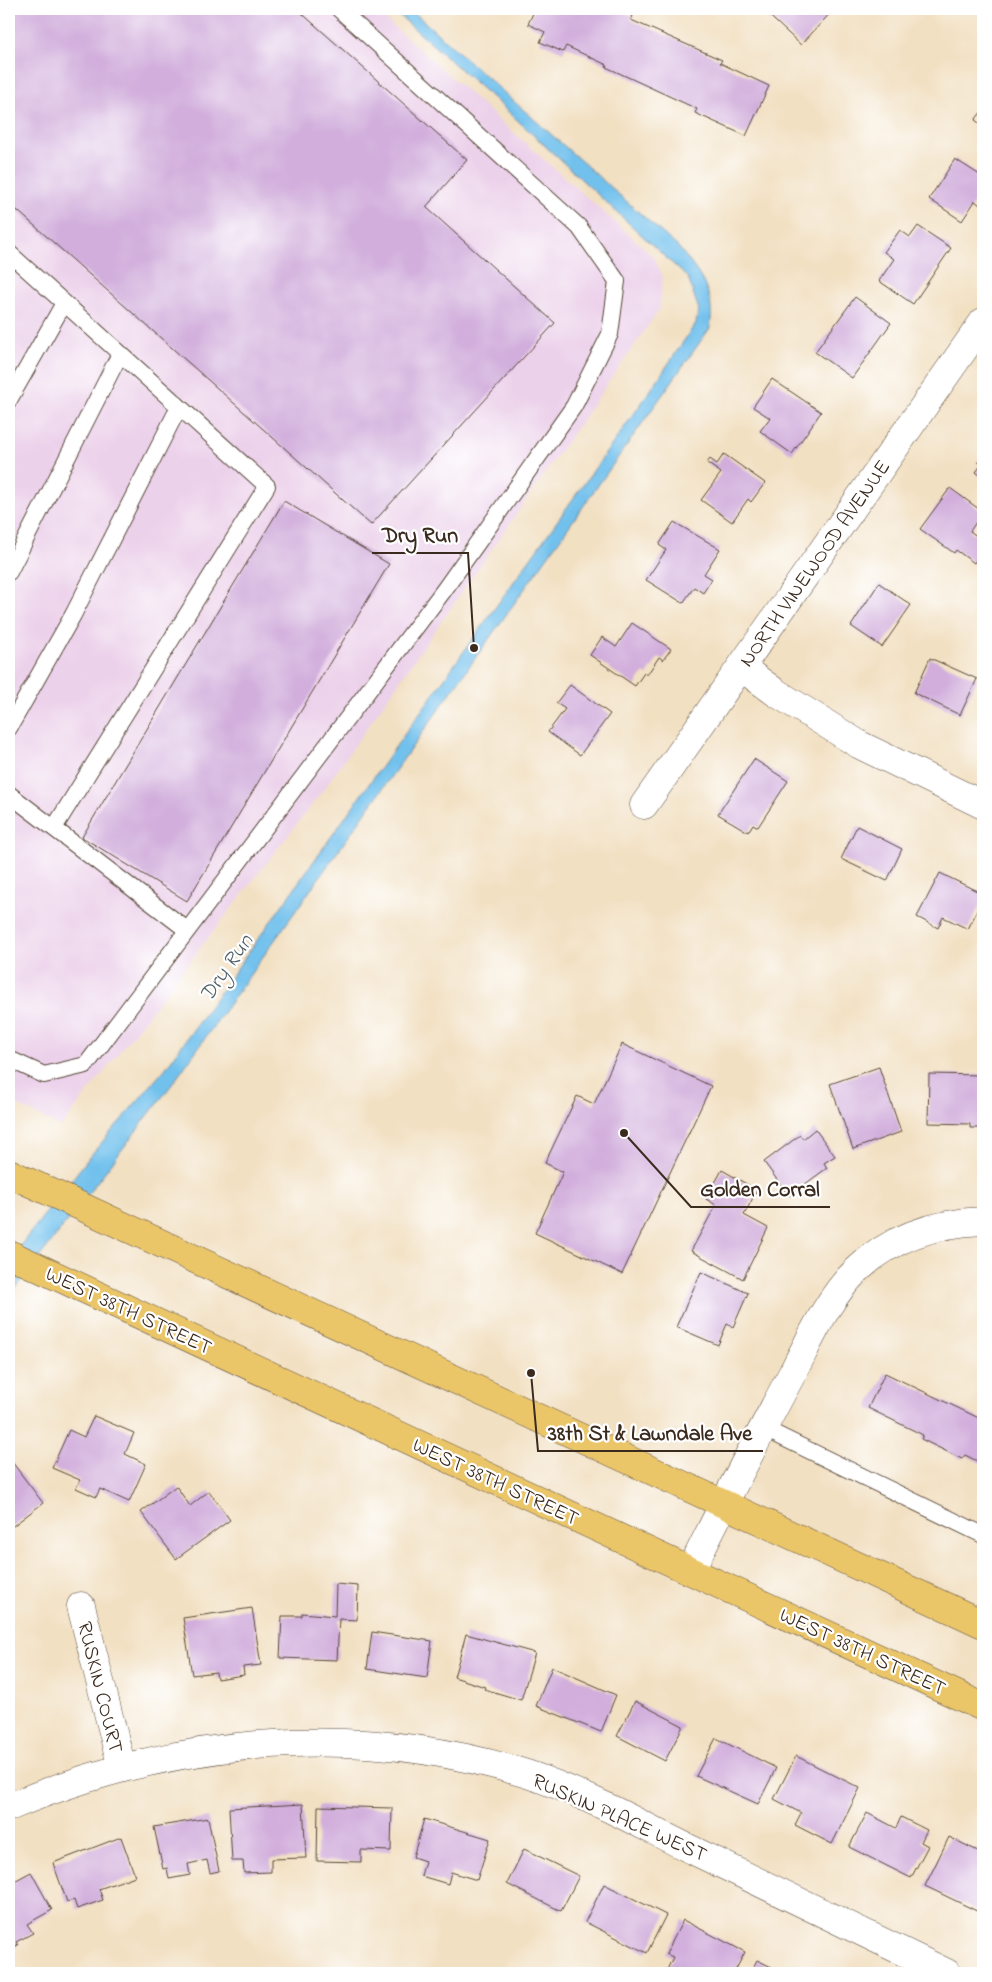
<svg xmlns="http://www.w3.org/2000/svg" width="992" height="1982" font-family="'Indie Flower',sans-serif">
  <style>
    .built { fill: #ecd1ea }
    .water { fill: #72c1ed; stroke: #567686 }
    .building { fill: #d1aedc }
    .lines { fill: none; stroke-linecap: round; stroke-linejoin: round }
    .service-casing { stroke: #564537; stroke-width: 18 }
    .minor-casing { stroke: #564537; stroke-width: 29 }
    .primary-casing { stroke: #564537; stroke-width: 29 }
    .service { stroke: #fff; stroke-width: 16 }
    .minor { stroke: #fff; stroke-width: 28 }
    .primary { stroke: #ebc669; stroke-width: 28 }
    .labels { text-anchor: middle; stroke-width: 4.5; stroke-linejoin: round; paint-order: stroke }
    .street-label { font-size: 21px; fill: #3b2a1e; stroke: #fff }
    .water-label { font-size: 22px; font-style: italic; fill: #4e5f66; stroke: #fff }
    .leader { fill: none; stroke: #3b2a1e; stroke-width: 2 }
    .callout-dot { fill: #3b2a1e; stroke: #fff; stroke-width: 2 }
    .callout-label { font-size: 22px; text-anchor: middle; font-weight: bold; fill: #3b2a1e; stroke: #fff; stroke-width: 4.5; stroke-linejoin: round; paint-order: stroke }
  </style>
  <rect width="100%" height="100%" fill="#fff"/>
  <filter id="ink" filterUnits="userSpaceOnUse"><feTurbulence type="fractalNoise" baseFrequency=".02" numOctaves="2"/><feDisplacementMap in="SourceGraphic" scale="10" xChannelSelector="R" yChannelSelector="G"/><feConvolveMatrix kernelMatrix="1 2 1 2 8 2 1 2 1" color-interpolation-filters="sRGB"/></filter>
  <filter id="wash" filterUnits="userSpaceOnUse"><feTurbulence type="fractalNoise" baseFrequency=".0096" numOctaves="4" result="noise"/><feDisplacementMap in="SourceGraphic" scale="20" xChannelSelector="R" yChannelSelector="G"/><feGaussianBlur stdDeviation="1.12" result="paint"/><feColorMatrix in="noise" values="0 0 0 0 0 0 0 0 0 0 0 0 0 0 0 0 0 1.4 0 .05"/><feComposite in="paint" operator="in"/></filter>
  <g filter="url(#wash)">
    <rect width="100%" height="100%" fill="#f2e0c2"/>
    <polygon class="built" points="9,9 374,9 652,255 663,277 659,310 324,789 61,1127 9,1101"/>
    <path class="water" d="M 392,9 L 410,9 L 679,248 C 700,275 716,293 710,328 L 176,1079 L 9,1297 L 9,1260 L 91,1155 L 165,1069 L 646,397 L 696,323 L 699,310 L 688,278 L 501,105 Z"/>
    <g id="blocks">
      <g class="building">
        <polygon points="9,9 297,9 467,160 426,207 555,323 371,525 9,203"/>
        <polygon points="535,9 615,9 633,16 631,20 722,60 720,63 769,86 746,136 695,113 697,109 606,67 607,65 566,46 563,52 540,42 545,32 528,24"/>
        <polygon points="762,9 834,9 801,45"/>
        <polygon points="983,110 983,126 975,120"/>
        <polygon points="955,159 983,177 983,200 980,205 975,201 962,221 929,199"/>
        <polygon points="918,226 951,248 913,304 879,281 894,259 884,252 900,230 910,237"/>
        <polygon points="855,297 891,323 852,378 815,352"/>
        <polygon points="772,379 821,412 792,454 760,431 770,418 753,407"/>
        <polygon points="724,454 765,483 751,502 748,499 732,522 701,500 721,473 707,463 710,459 717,464"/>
        <polygon points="983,454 983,478 976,472 982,464 978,462"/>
        <polygon points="950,488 983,512 970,531 983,541 983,551 974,563 956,550 954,553 920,529"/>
        <polygon points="284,501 389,564 187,901 82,837"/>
        <polygon points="674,522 720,549 704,574 712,579 703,593 694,587 683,603 646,580 666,550 659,545"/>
        <polygon points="879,583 911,605 882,647 851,626"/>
        <polygon points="632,623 671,649 663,660 659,657 647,675 644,673 635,686 590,655 602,637 616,647"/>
        <polygon points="930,658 977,679 960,715 914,693"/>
        <polygon points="570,685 610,714 580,755 548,732 565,709 556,703"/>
        <polygon points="754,759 788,781 758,827 753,824 748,832 718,814"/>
        <polygon points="857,826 902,849 887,881 841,859"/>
        <polygon points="940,873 983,894 983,899 968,929 943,917 938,928 917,917"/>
        <polygon points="622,1044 711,1086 622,1274 535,1233 563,1172 545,1163 577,1096 594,1104"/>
        <polygon points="879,1067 901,1132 853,1149 830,1084"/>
        <polygon points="929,1074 983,1075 983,1128 970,1128 970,1124 928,1123"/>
        <polygon points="815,1129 835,1156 824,1163 827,1168 789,1196 764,1162 800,1135 803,1139"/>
        <polygon points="722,1170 757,1190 744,1215 768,1228 743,1279 691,1251 716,1205 706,1199"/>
        <polygon points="701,1272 748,1293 733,1327 727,1324 718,1345 676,1327"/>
        <polygon points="885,1373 983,1420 983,1464 965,1455 962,1459 921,1439 923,1435 868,1408"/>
        <polygon points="94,1416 134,1433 125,1454 146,1464 129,1502 100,1489 96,1497 76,1488 80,1480 52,1468 69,1430 84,1437"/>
        <polygon points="9,1458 43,1503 9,1529"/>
        <polygon points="176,1486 190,1506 209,1491 230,1520 176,1559 141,1512"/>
        <polygon points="336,1584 358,1586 357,1620 339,1619 337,1660 280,1658 282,1616 302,1616 302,1613 335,1616"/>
        <polygon points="252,1608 261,1665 243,1667 244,1675 217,1679 216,1672 192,1675 183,1618"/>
        <polygon points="372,1632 432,1641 427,1678 367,1669"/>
        <polygon points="466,1634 535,1653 521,1700 484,1689 485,1687 454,1677"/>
        <polygon points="552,1667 616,1695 601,1732 536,1706"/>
        <polygon points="9,1701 15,1713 9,1716"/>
        <polygon points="635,1701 683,1726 665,1761 617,1736"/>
        <polygon points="716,1738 776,1768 758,1804 696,1776"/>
        <polygon points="796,1756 860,1788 832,1844 795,1825 801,1813 774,1799"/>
        <polygon points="303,1804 306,1858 271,1859 271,1872 244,1873 243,1861 232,1861 229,1808"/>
        <polygon points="318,1806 392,1808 391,1851 361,1850 361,1862 317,1861"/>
        <polygon points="867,1813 896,1828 901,1817 927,1830 921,1842 928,1846 911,1878 849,1847"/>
        <polygon points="208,1818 219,1871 210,1873 207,1860 188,1864 190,1875 169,1879 167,1868 163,1869 154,1827"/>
        <polygon points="424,1819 490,1839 477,1880 451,1872 448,1884 421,1876 425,1861 413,1857"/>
        <polygon points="121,1837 135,1876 99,1889 103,1900 77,1909 74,1900 67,1902 53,1863"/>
        <polygon points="949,1837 980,1852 983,1847 983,1914 925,1886"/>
        <polygon points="524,1849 579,1876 561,1911 507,1884"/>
        <polygon points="31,1872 52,1910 27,1924 33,1933 16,1942 18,1945 9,1949 9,1884"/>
        <polygon points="604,1884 666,1915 647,1953 585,1922"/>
        <polygon points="683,1920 745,1952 734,1973 666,1972 673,1957 666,1954"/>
        <polygon points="757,1960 784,1973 750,1973"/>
      </g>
    </g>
  </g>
  <g filter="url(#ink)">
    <use href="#blocks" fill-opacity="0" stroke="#564537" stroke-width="1"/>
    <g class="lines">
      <g class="service-casing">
        <g id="service">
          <polyline points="9,253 267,486 54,828"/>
          <polyline points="9,400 64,303"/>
          <polyline points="9,572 120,354"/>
          <polyline points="9,728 73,615 179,407"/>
          <polyline points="9,794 187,930"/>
          <polyline points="9,1059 44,1075 86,1065 444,590 574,406 610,334 617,281 579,227 339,9"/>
          <polyline points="763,1428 983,1535"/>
        </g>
      </g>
      <g class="minor-casing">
        <g id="minor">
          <polyline points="741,667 775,692 860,745 983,805"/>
          <polyline points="644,805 983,322"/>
          <path d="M 691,1570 C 723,1504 757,1439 792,1374 C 810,1340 827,1299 856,1271 C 891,1237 935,1223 983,1221"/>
          <polyline points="81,1606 122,1768"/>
          <path d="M 9,1807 C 173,1738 355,1720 527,1774 C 582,1792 634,1821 686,1847 C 773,1889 860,1931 947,1973"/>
        </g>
      </g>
      <g class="primary-casing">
        <g id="primary">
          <polyline points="9,1173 983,1624"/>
          <polyline points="9,1254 983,1707"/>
        </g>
      </g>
      <use href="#service" class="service"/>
      <use href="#minor" class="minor"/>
      <use href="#primary" class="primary"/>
    </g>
  </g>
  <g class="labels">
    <g class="street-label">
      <text transform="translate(814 563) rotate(-55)" y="7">NORTH VINEWOOD AVENUE</text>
      <text transform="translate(129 1310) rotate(25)" y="7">WEST 38TH STREET</text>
      <text transform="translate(496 1481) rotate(25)" y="7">WEST 38TH STREET</text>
      <text transform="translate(863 1651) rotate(25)" y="7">WEST 38TH STREET</text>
      <text transform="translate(101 1687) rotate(76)" y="7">RUSKIN COURT</text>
      <text transform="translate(620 1817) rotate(24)" y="7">RUSKIN PLACE WEST</text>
    </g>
    <g class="water-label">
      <text transform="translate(225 967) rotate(-55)" y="8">Dry Run</text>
    </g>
  </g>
  <path class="leader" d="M474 648L468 553H372M624 1133L691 1207H830M531 1373L538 1451H763"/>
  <g class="callout-dot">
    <circle cx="474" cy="648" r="5"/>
    <circle cx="624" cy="1133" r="5"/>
    <circle cx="531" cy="1373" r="5"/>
  </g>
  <g class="callout-label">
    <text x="420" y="542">Dry Run</text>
    <text x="760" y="1196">Golden Corral</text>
    <text x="650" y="1440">38th St &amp; Lawndale Ave</text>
  </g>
  <rect width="992" height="1982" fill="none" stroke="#fff" stroke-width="30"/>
</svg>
